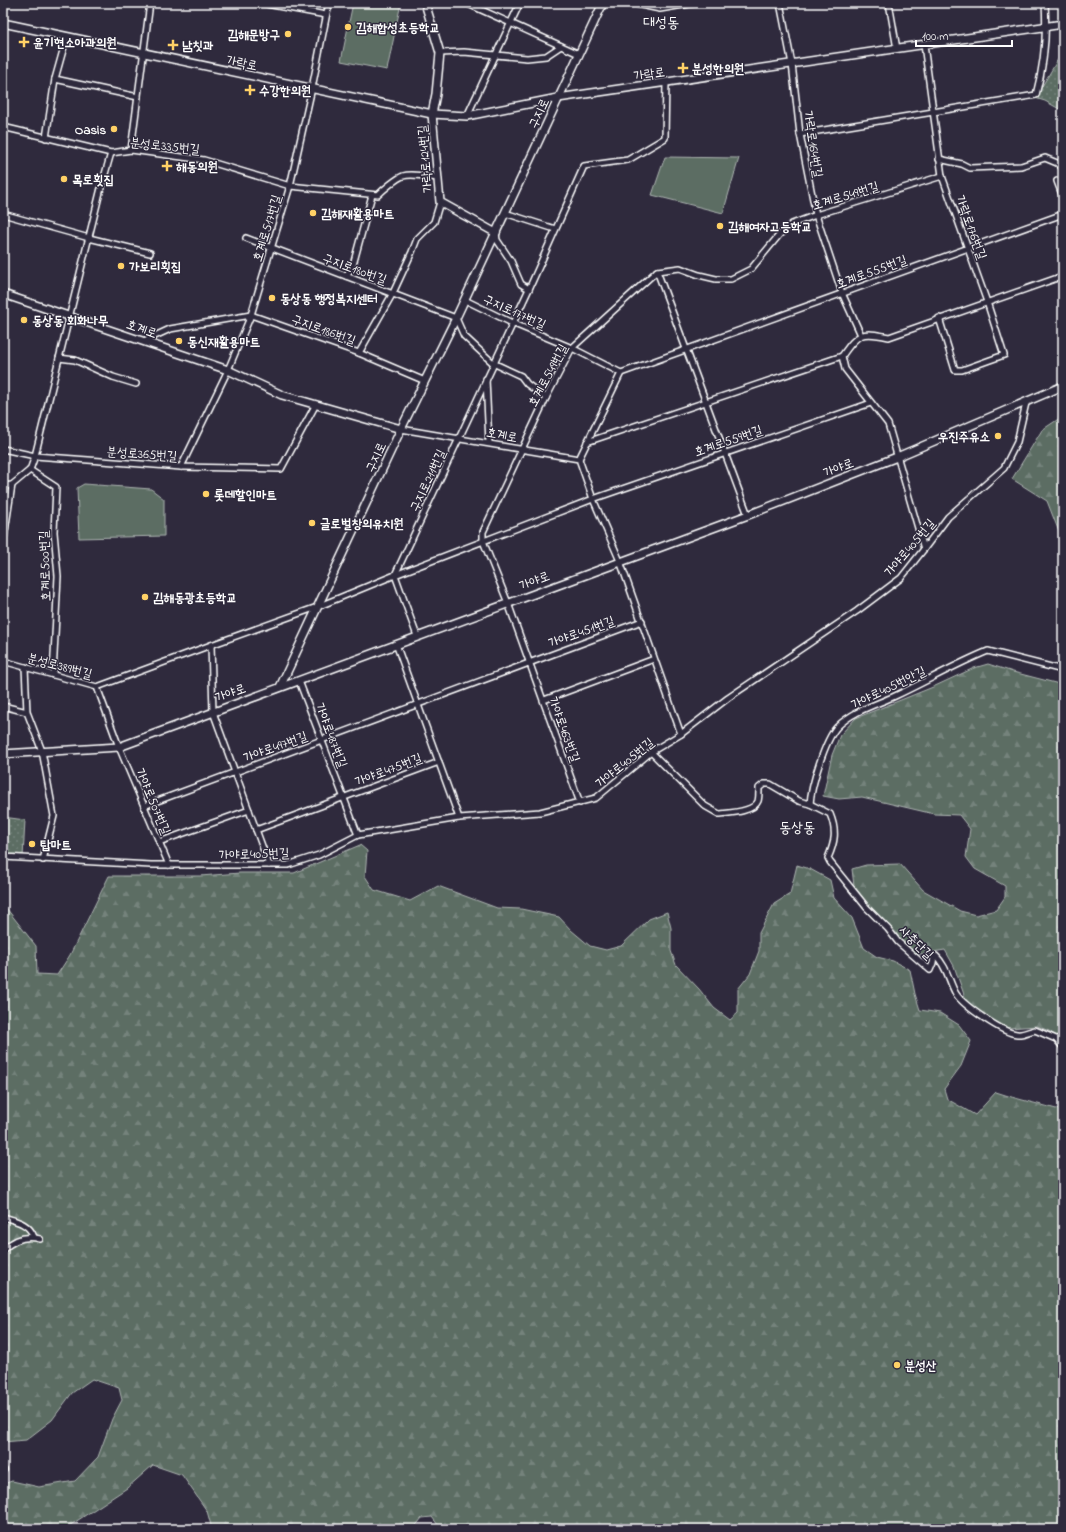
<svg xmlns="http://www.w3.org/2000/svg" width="1066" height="1532" font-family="'Indie Flower','Poor Story',sans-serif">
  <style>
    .forest { fill: url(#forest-firs); stroke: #aeb6b2 }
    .park { fill: url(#park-dots); stroke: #aeb6b2 }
    .pitch { fill: #5c6d64; stroke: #aeb6b2 }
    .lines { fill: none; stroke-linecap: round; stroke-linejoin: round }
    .street-casing { stroke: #fff; stroke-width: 8 }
    .secondary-casing { stroke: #fff; stroke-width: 10 }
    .street { stroke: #2f2a3d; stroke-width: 5 }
    .secondary { stroke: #2f2a3d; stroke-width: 7 }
    .poi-dot { fill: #ffd166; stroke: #2f2a3d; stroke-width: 1.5 }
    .labels { text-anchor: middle; stroke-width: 3; stroke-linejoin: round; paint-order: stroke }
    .poi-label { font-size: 13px; font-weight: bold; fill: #fff; stroke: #2f2a3d; text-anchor: start }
    .street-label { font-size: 13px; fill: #fff; stroke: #2f2a3d }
    .quarter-label { font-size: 15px; fill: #fff; stroke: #2f2a3d }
  </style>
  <defs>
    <pattern id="forest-firs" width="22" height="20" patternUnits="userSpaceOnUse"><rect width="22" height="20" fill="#5c6d64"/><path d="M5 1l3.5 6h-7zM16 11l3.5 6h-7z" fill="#74837b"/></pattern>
    <pattern id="park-dots" width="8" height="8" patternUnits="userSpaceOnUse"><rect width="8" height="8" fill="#5c6d64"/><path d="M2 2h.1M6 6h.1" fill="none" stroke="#74837b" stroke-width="1.8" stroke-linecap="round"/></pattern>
  </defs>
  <rect width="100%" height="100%" fill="#2f2a3d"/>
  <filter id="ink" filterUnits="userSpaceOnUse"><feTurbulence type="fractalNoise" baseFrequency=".025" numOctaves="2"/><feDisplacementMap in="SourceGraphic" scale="8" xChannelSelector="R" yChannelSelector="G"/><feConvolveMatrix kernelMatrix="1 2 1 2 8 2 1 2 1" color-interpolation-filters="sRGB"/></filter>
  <g filter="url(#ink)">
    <g class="forest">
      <polygon points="1063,416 1063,542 1047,501 1012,479 1042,430"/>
      <polygon points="988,664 1013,672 1063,685 1063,1041 1049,1031 1037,1026 1008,1028 990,1020 968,1006 954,966 945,950 914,955 897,940 873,911 854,886 852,869 866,865 900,864 923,890 960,911 976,915 996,910 1005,897 1005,886 975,869 966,857 970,829 959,815 934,814 862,797 839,799 823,796 832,755 840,735 856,718 933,687 974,668"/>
      <path d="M 360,845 L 367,851 L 365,876 L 374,890 L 410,901 L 438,886 L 497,908 L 521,909 L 559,917 L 571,930 L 590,946 L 606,950 L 621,946 L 649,919 L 667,912 L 671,928 L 671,951 L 676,965 L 699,989 L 714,1008 L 730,1020 L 738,1013 L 738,989 L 750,974 L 759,951 L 759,933 L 774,904 L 790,894 L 797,865 L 810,869 L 830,880 L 834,898 L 852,918 L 864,948 L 877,957 L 893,961 L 910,970 L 915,994 L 920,1010 L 940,1013 L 959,1025 L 971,1041 L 961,1066 L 944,1089 L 947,1099 L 975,1115 L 996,1092 C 1018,1100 1041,1104 1063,1111 L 1063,1524 L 1057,1526 L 1058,1529 L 441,1529 L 432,1517 L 422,1518 L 413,1529 L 212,1529 L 207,1511 L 182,1475 L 153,1465 L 127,1488 L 69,1526 L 60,1529 L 3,1529 L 3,1484 L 12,1481 L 39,1487 L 75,1481 L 98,1457 L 112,1419 L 122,1400 L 119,1388 L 92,1379 L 72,1393 L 52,1420 L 26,1440 L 3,1442 L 3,1383 L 6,1376 L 3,1373 L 3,904 L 36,946 L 37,974 L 57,975 L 70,955 L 109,876 L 200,876 L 240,873 L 294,873 Z"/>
    </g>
    <g class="park">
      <polygon points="1063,51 1063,111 1045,101 1035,98"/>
      <polygon points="3,817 25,820 23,858 3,857"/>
    </g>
    <g class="pitch">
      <polygon points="353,3 401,3 387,70 341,61"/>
      <polygon points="665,157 739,158 723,213 652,195"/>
      <polygon points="84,484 151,489 164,499 164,536 79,538 77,488"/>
    </g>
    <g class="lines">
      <g class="street-casing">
        <g id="street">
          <polyline points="261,3 326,15"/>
          <polyline points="466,3 579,54"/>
          <polyline points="631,3 660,9 695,3"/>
          <polyline points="780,3 792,64 800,134 816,215 842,293 861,335"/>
          <polyline points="889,3 897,49"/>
          <polyline points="67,36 55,79 138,97"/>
          <polyline points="924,45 942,176 987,302 1004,355 962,370 955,370 939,318"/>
          <polyline points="440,53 464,52 527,58 546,56 561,46"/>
          <polyline points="467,116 520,3"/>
          <path d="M 3,127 L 111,153 L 131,150 L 204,160 L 290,186 L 378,195 C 383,190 397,178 403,176 C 413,173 428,177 438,178"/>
          <path d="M 800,134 L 1036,95 C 1044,65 1047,34 1045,3"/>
          <polyline points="46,138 55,79"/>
          <polyline points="131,150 150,3"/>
          <polyline points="939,159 962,164 970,168 1021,166 1045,158 1057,163 1063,168"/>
          <polyline points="1063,179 1057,181 1063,197"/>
          <polyline points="505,213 555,229"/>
          <polyline points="3,214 89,238 150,253"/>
          <polyline points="496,233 497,240 511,261 521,284 529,289"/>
          <polyline points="246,238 456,318 464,336 493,363 521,376 527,384 546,398"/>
          <polyline points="657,271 748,515"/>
          <polyline points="346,276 353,265 372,195"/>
          <polyline points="465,300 512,323 572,348 621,373"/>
          <polyline points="144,341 170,329 251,315 359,353 425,381"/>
          <polyline points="359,353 393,293 412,252 417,239 434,222 440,202"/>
          <polyline points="59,358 75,360 113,377 136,384"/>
          <polyline points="486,379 489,443"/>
          <polyline points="401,429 579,459 593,499 620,561 681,734"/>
          <polyline points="587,442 842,356"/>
          <polyline points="3,449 35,456 181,467 281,469 315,406"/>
          <polyline points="579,459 621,373 1063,214"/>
          <polyline points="181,467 228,370 251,315 290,186 312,88 329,3"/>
          <polyline points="30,470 56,487 54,532 58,576 53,675"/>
          <polyline points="3,486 12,485"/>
          <polyline points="3,545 12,485 30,470 35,456 101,188 111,153"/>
          <path d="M 924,549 L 888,424 L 845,369 L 842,356 C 858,333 861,331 889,337 L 1063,276"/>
          <polyline points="417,636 395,575 529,289 584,166 628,160 665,138 666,82"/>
          <polyline points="396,644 459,818"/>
          <polyline points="3,661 97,687 119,747 169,865"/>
          <polyline points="25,667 27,712 42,751 54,816 43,860"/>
          <polyline points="299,681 358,835"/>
          <polyline points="97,687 211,645"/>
          <polyline points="544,700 654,659"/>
          <polyline points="3,706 27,712"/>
          <path d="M 651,752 L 705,806 L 719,814 C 729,813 754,812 758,801 C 759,798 759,792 759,788 L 764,784 L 770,784 L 799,801 L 810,804 C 811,786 825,740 837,727 C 853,711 875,705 895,696 C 927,681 956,664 988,651 L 1063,670"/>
          <polyline points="580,803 508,603 483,541 483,532 546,398 572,348 657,271 680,268 699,275 716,279 731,279 751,269 780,234 792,224 816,215 942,176"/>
          <path d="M 810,804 L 830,814 C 837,831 835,842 828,858 L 830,862 L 867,908 L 888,929 L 898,942 L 930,970 L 933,963 L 934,956 L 936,956 C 947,966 949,982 956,994 C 964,1006 1003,1033 1017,1034 C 1022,1035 1030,1031 1035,1030 L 1056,1039 L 1063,1047"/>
          <polyline points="144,806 642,621"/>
          <polyline points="256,830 439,762"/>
          <polyline points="159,842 249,810"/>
          <polyline points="3,857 151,865 288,865 319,855 358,835 459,818 540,812 596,798 651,752 681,734 728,698 857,611 901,578 924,549 948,517 1004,468 1017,442 1026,403"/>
          <polyline points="269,865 213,712 211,645 317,607 395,575 593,499 871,403"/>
          <path d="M 3,1217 C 16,1221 29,1223 34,1237"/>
          <path d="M 3,1250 C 13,1240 26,1235 40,1239"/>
          <polyline points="3,1471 4,1470"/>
        </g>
      </g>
      <g class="secondary-casing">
        <g id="secondary">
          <polyline points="425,3 440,53 436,94 432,114 440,202 496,233"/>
          <polyline points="3,23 432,114 467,116 558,98 1063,24"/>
          <polyline points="3,294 228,370 282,395 401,429"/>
          <polyline points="280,687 401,429 456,318 603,3"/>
          <polyline points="3,754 119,747 748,515 897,457 1063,386"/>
        </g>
      </g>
      <use href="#street" class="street"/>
      <use href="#secondary" class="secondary"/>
    </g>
  </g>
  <g class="poi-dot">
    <circle cx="348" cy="27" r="4"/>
    <circle cx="288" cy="34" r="4"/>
    <path d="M22 36h4v4h4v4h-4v4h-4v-4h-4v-4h4z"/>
    <path d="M171 39h4v4h4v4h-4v4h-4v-4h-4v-4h4z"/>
    <path d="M681 62h4v4h4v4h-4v4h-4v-4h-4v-4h4z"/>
    <path d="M248 84h4v4h4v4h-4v4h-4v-4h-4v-4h4z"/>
    <circle cx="114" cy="129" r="4"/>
    <path d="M165 160h4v4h4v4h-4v4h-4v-4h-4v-4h4z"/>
    <circle cx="64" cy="179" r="4"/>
    <circle cx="313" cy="213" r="4"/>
    <circle cx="720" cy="226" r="4"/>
    <circle cx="121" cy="266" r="4"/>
    <circle cx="272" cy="298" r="4"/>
    <circle cx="24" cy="320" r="4"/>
    <circle cx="179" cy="341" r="4"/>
    <circle cx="998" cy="436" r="4"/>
    <circle cx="206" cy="494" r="4"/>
    <circle cx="312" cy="523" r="4"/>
    <circle cx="145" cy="597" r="4"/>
    <circle cx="32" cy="844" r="4"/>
    <circle cx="897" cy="1365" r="4"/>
  </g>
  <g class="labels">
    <g class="poi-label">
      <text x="356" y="32">김해합성초등학교</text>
      <text x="280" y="39" text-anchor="end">김해문방구</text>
      <text x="33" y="47">윤기현소아과의원</text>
      <text x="182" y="50">남칫과</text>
      <text x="692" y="73">분성한의원</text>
      <text x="259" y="95">수강한의원</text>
      <text x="106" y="134" text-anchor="end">Oasis</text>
      <text x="176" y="171">해동의원</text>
      <text x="72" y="184">목로횟집</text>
      <text x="321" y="218">김해재활용마트</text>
      <text x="728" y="231">김해여자고등학교</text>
      <text x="129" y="271">가보리횟집</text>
      <text x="280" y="303">동상동 행정복지센터</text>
      <text x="32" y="325">동상동 회화나무</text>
      <text x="187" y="346">동신재활용마트</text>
      <text x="990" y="441" text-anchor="end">우진주유소</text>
      <text x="214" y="499">롯데할인마트</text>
      <text x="320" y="528">글로벌창의유치원</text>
      <text x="153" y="602">김해동광초등학교</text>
      <text x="40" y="849">탑마트</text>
      <text x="905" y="1370">분성산</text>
    </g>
    <g class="street-label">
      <text transform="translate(242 62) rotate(12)" y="5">가락로</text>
      <text transform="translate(649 73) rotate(-8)" y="5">가락로</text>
      <text transform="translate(538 113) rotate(-65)" y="5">구지로</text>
      <text transform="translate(814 144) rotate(81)" y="5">가락로164번길</text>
      <text transform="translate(165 145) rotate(6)" y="5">분성로335번길</text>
      <text transform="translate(424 159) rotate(-95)" y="5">가락로124번길</text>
      <text transform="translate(845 195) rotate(-17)" y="5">호계로549번길</text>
      <text transform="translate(972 227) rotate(70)" y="5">가락로176번길</text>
      <text transform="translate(266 228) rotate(-73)" y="5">호계로517번길</text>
      <text transform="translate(355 268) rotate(20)" y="5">구지로180번길</text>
      <text transform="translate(871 271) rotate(-20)" y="5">호계로555번길</text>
      <text transform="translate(515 311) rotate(24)" y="5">구지로177번길</text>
      <text transform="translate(142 328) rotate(19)" y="5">호계로</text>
      <text transform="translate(324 329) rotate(20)" y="5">구지로186번길</text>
      <text transform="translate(547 375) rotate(-62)" y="5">호계로549번길</text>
      <text transform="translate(502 434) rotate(11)" y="5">호계로</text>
      <text transform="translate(728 440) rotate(-19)" y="5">호계로559번길</text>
      <text transform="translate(142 453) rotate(4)" y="5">분성로365번길</text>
      <text transform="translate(375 457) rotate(-65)" y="5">구지로</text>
      <text transform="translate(838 467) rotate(-21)" y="5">가야로</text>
      <text transform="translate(427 480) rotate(-65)" y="5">구지로211번길</text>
      <text transform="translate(909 547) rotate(-50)" y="5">가야로405번길</text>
      <text transform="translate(44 566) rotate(-92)" y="5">호계로500번길</text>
      <text transform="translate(534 580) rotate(-21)" y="5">가야로</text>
      <text transform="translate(581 631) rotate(-20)" y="5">가야로451번길</text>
      <text transform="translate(60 665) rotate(15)" y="5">분성로389번길</text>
      <text transform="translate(888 687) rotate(-26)" y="5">가야로405번안길</text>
      <text transform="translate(230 692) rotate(-20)" y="5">가야로</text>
      <text transform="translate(565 729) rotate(70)" y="5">가야로463번길</text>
      <text transform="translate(332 735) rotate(69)" y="5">가야로487번길</text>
      <text transform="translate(275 746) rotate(-20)" y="5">가야로497번길</text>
      <text transform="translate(624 762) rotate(-39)" y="5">가야로405번길</text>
      <text transform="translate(388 769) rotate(-21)" y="5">가야로475번길</text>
      <text transform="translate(154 801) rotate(67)" y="5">가야로507번길</text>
      <text transform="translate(254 853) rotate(-2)" y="5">가야로405번길</text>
      <text transform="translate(917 942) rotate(44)" y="5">사충단길</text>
    </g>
    <g class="quarter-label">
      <text x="661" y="27">대성동</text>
      <text x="797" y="832">동상동</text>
    </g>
  </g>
  <rect width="1066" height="1532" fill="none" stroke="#2f2a3d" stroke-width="16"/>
  <rect x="8" y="8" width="1050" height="1516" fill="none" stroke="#fff" stroke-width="1.5" filter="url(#ink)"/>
  <path d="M916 40v6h96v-6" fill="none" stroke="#ffffff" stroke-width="2"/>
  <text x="922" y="40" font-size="12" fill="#ffffff" stroke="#2f2a3d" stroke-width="3" paint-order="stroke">100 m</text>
</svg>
